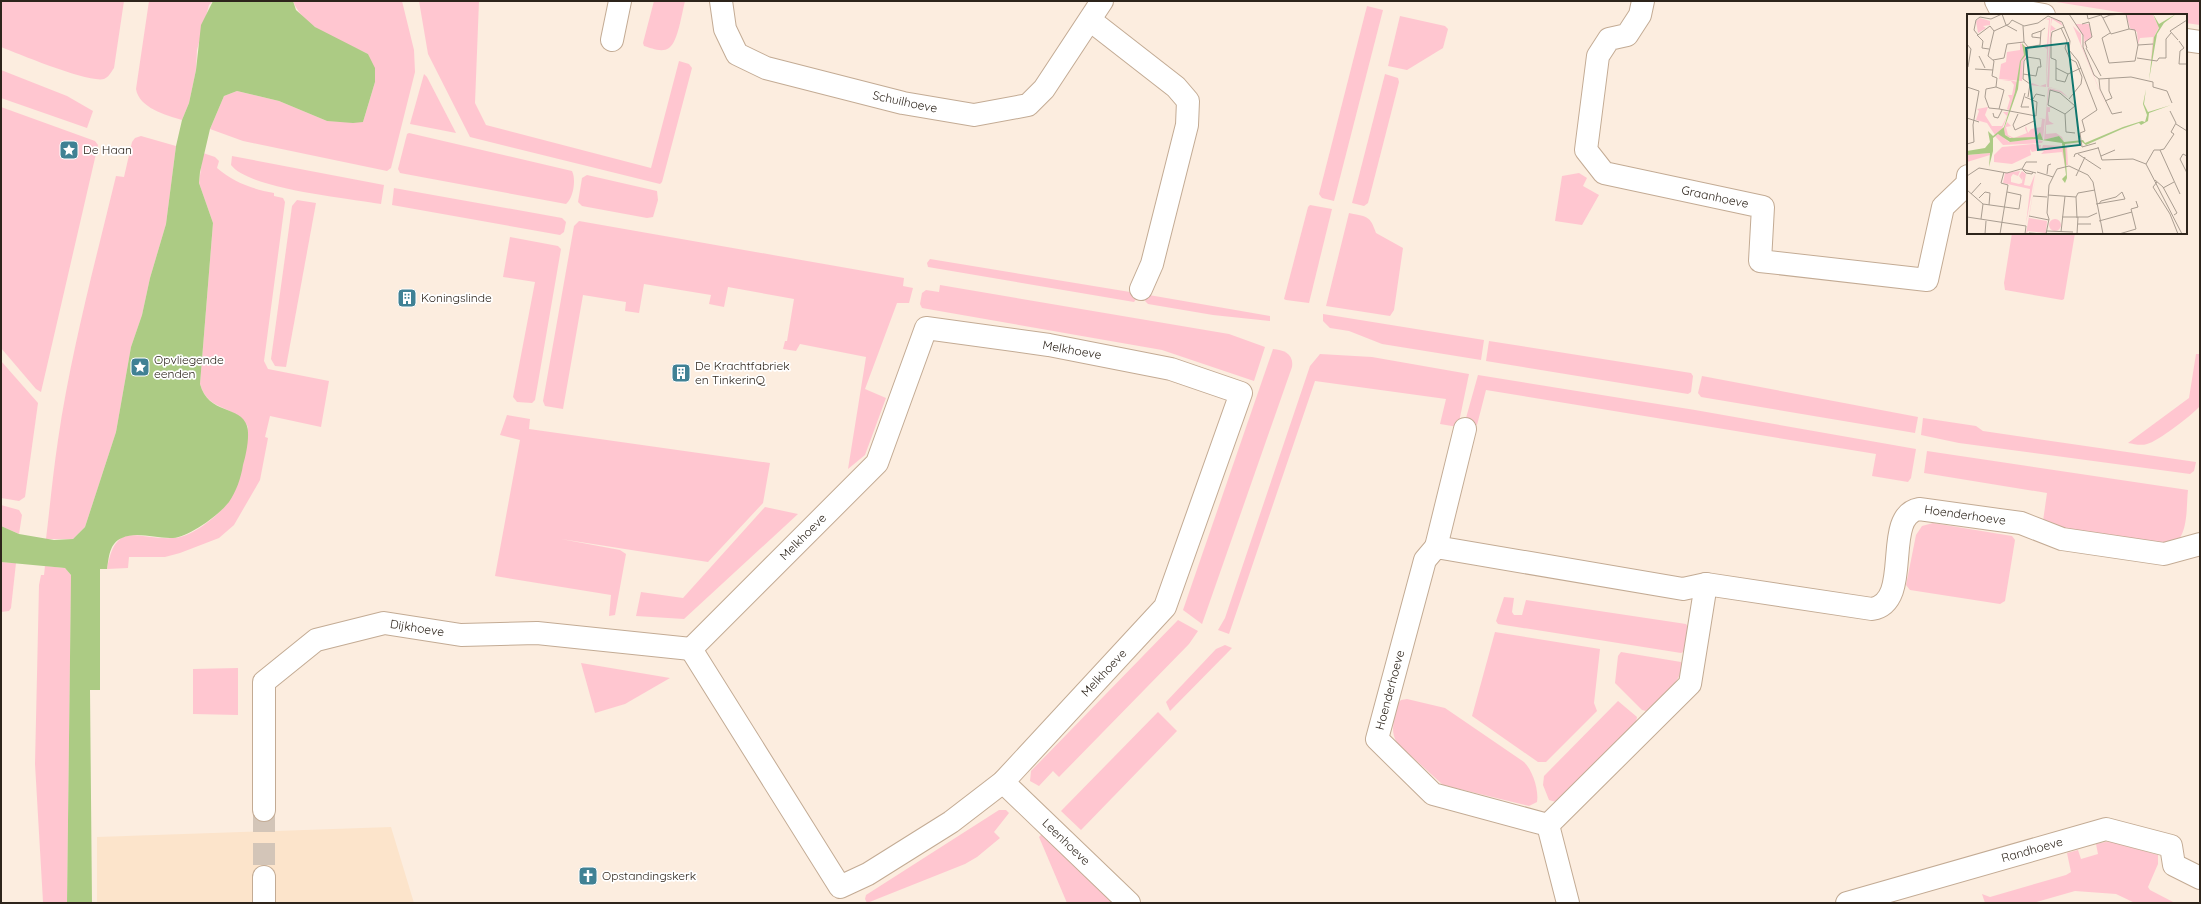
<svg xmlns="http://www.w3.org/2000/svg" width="2201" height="904" font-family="Quicksand,sans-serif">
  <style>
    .built { fill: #fce4cb }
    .green { fill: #ffc6d0 }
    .water { fill: #accb84 }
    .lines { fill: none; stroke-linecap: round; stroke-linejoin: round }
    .street-tunnel { stroke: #d3c5b8; stroke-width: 22; stroke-dasharray: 22 11; stroke-linecap: butt }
    .street-casing { stroke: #c3ab94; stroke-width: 24 }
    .street { stroke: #fff; stroke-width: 22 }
    .labels { text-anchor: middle; stroke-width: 3.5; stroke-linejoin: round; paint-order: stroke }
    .street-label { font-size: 12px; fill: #2d241b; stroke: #fff }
    .poi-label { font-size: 12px; fill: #2d241b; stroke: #fff; text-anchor: start }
    .inset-road { fill: none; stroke: #a99d91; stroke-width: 1 }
    .view { fill: #0f766e; fill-opacity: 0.15; stroke: #0f766e; stroke-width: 2 }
    .inset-edge { fill: none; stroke: #2d241b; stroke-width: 2 }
  </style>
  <rect width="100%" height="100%" fill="#fceddf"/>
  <polygon class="built" points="391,827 414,903 97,903 97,837"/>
  <g class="green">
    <path d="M 1,1 L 124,1 L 114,68 C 111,72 109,77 104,79 C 88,83 19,54 1,47 Z"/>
    <path d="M 149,1 L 213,1 L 209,5 L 197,50 L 196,70 L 189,103 L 182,120 C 166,115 139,108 136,89 Z"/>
    <path d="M 293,1 L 402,1 L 414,50 L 415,72 L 391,168 L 387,171 L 243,141 L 210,129 L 224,96 L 237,91 L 279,101 L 327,121 L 363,122 L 375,82 L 368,54 C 343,41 304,30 293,1 Z"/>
    <polygon points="419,1 479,1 475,103 486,125 651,168 679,61 689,64 692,68 662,182 660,184 470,137 428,54"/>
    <path d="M 654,1 L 685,1 C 682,12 678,42 669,48 C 662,53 651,48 644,46 L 643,43 Z"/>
    <polygon points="2050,1 2200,1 2200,25 2186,23 2186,15 2137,15"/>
    <polygon points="1367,6 1383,10 1334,201 1322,198 1319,194"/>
    <polygon points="1400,16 1445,26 1448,29 1443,48 1407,70 1388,66"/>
    <polygon points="1,70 67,96 93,111 87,128 1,98"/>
    <polygon points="424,74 427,77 456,133 410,124"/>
    <polygon points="1385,74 1398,78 1399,82 1368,203 1364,206 1352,203"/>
    <polygon points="1,107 95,141 98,145 41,392 36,389 1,348"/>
    <path d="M 409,133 L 572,171 C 576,179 574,197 566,204 L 400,173 L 398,169 L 407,134 Z"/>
    <path d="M 141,136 L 176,146 L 166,224 L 150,278 L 142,315 L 131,347 L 116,432 L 85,527 L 73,539 L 46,539 C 50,506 53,473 58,440 C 71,351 95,263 116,176 L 124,177 L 132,142 L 135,138 Z"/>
    <path d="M 203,153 L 215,157 L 219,161 L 217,168 C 233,182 252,189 274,193 L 274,196 L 283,198 L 285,202 L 264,361 L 268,369 L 329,381 L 321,427 L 270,416 L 265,437 L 268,438 L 260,480 L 234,525 L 219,538 L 180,553 L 165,557 L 129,557 L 128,568 L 107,569 C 116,519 136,540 174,538 C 192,537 216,517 227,504 C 233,497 244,440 248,427 C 236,404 208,413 200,384 L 213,223 L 199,183 Z"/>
    <path d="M 232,156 L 384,185 L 381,204 C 348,198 249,189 231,165 Z"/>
    <polygon points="1579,173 1587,178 1583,186 1599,195 1582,225 1555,221 1562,176"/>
    <polygon points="587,175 657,191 658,200 653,217 647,218 582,206 578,202 582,178"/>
    <polygon points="394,188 562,218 566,222 564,232 560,235 392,205"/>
    <polygon points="297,200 316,203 286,367 275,366 271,359 292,206"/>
    <polygon points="1310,205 1332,209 1309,303 1286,300 1284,299 1308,207"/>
    <path d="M 1349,213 C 1367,217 1370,215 1376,233 L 1403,248 L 1394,310 L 1390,316 L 1326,306 Z"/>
    <polygon points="579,221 904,278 903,286 913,288 909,303 897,303 865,389 886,398 865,455 848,469 866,357 800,344 796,351 783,349 785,341 787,341 794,299 728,287 724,307 709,304 711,295 644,284 639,313 625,311 626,302 583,295 563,409 545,406 543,401 574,226"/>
    <polygon points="2012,233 2075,233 2064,299 2062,300 2005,290 2004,283"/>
    <polygon points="510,237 558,246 561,249 535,400 532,403 517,402 513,397 535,282 503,277"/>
    <polygon points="930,259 1136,293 1137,298 1134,302 928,267 927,263"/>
    <polygon points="940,285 1229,334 1265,347 1254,381 1162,350 922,308 920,304 922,293 926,290 939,292"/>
    <polygon points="1149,295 1270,316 1270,321 1213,315 1148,304 1145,301"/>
    <polygon points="1323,314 1484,340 1481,360 1382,344 1349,331 1330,328 1323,321"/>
    <polygon points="1489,341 1691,373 1693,376 1691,392 1688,394 1486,361"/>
    <path d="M 1273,349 C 1284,350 1294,354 1292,367 L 1202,624 L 1183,610 Z"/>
    <polygon points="1320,354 1372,357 1469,374 1458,427 1440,424 1446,399 1315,381 1229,634 1218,630 1225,618 1310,366"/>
    <path d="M 2196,354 L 2200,354 L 2199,407 C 2192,415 2157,442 2147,444 C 2141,446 2134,444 2128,443 L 2189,398 Z"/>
    <polygon points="1,361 38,403 25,497 19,501 1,498"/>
    <polygon points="1478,375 1695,410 1916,449 1911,478 1908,482 1872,476 1876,454 1486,390 1477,425 1468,422 1466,418"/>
    <polygon points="1702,376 1918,417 1915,433 1701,397 1698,393"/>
    <polygon points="507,415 530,419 529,429 770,463 763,503 708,562 561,539 620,550 626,554 615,615 609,616 611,595 495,576 520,440 500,435"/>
    <polygon points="1923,418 1976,426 1983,431 2196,462 2194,471 2190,474 1959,443 1921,435"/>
    <path d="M 1927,451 L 2188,490 C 2186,507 2189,536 2172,546 L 2064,530 L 2043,521 L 2047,493 L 1924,473 Z"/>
    <polygon points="1,505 19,510 22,515 19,534 1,526"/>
    <polygon points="765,507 798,514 684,619 636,616 641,592 683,598"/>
    <polygon points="1933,523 2012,536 2015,540 2005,601 2000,604 1910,590 1906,585 1916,535 1922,526"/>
    <polygon points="1,562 16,563 11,608 9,611 1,612"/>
    <polygon points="45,566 65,568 71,575 67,902 43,902 35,764 39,585 41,575 44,575"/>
    <polygon points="1504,597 1514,598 1512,612 1514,615 1522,615 1526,600 1686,624 1688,627 1685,651 1681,653 1498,624 1496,621"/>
    <polygon points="1178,620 1198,631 1189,644 1059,777 1053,771 1039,786 1030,781 1031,771"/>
    <polygon points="1495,632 1600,649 1594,703 1597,711 1546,762 1538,762 1472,716"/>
    <polygon points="1225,645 1232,648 1170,711 1166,702 1216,649"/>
    <path d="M 1621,652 L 1681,662 C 1686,680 1658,699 1646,711 L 1642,710 L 1615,683 L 1618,656 Z"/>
    <polygon points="581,663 670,678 625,704 595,713"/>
    <polygon points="238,668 238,715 193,714 193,669"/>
    <path d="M 1407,699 L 1445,708 L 1524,762 C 1533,771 1539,790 1537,802 L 1529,806 L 1443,785 L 1397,743 C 1389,730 1395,717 1398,703 L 1401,700 Z"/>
    <polygon points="1618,701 1637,717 1636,722 1564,796 1556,802 1549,800 1543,785 1544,776"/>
    <polygon points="1158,712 1177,731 1081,830 1061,811"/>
    <polygon points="999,810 1006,810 1009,813 994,832 1000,838 977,857 965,864 867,903 865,899 866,895"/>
    <polygon points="1042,834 1112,903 1067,903 1039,837"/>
    <polygon points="2110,841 2158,855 2158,864 2148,887 2150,890 2175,903 2135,903 2116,894 2075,891 2033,903 1985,903 1982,894 1990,897 2066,875 2071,872 2067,853 2078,850 2081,859 2098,854 2096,844"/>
  </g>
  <path class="water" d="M 213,1 L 293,1 L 296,10 L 315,27 L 368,54 L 375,68 L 375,82 L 363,122 L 353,123 L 327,121 L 279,101 L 237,91 L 224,96 L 210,129 L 200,172 L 199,183 L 213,223 L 200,384 C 208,415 241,405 247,426 C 250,436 246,455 243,465 C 241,478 236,492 229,502 C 219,515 189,537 173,538 C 157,539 137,531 122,538 C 109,543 109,558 107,569 L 100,569 L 100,690 L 90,690 L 92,903 L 67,903 L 71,575 L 65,568 L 1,562 L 1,526 L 19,534 L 54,540 L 73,539 L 85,527 L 116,432 L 131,347 L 142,315 L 150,278 L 166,224 L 176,146 L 182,120 L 189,103 L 196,70 L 201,25 Z"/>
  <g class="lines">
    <polyline class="street-tunnel" points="264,810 264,877"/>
    <g class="street-casing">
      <g id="street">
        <polyline points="721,1 725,29 737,54 766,68 903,103 974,115 1028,105 1044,89 1102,1"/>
        <polyline points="1643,1 1640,15 1627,35 1609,39 1598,56 1586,150 1604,173 1763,207 1760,261 1927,280 1943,207 1967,184 1968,176"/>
        <polyline points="1996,1 1999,7 2044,15"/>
        <polyline points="1090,20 1176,87 1188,101 1187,125 1152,264 1141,289"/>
        <polyline points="612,40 620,1"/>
        <polyline points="2186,40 2200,42"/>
        <polygon points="926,328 1049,345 1171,369 1241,393 1165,607 1003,782 951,822 868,874 840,887 691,649 877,463"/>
        <polyline points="1436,547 1465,429"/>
        <polyline points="1003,782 1129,903"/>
        <polyline points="264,810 264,682 316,640 384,623 461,635 537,633 691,649"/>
        <polyline points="1548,825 1690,684 1706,584"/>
        <polyline points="264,877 264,903"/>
        <path d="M 1568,903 L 1548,825 L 1433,794 L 1377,739 L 1425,560 L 1436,547 L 1683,589 L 1706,584 L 1872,609 C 1914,602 1881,516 1919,509 L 2021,523 L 2062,539 L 2164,554 L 2200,544"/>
        <polyline points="1847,903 2106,829 2171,846 2174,865 2200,878"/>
      </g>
    </g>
    <use href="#street" class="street"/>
  </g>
  <defs>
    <g id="sight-square" transform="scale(1)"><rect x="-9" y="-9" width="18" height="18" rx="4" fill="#408194" stroke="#fff"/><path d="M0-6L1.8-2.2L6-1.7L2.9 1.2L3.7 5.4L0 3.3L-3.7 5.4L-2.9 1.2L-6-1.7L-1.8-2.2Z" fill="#fff"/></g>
    <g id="building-square" transform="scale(1)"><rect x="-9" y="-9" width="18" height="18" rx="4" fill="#408194" stroke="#fff"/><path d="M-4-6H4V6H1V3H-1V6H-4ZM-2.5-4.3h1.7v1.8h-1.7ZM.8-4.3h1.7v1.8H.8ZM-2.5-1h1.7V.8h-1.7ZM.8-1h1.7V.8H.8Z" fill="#fff"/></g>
    <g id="church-square" transform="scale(1)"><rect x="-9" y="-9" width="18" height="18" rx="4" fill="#408194" stroke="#fff"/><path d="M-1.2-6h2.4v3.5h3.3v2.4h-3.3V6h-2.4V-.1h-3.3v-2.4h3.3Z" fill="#fff"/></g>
  </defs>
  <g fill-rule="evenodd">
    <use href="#sight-square" x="69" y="150"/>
    <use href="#building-square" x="407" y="298"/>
    <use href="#sight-square" x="140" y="367"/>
    <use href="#building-square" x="681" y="373"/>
    <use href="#church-square" x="588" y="876"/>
  </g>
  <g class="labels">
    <g class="street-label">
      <text transform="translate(905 102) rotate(12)" y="4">Schuilhoeve</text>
      <text transform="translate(1715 197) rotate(12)" y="4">Graanhoeve</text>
      <text transform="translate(1072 350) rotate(10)" y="4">Melkhoeve</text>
      <text transform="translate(1965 515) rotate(8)" y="4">Hoenderhoeve</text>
      <text transform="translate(803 537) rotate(-45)" y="4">Melkhoeve</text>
      <text transform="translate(417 628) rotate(9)" y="4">Dijkhoeve</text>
      <text transform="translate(1104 673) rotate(-47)" y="4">Melkhoeve</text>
      <text transform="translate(1390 690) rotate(-75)" y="4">Hoenderhoeve</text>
      <text transform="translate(1066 842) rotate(44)" y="4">Leenhoeve</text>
      <text transform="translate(2032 850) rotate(-16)" y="4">Randhoeve</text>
    </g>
    <g class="poi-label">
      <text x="83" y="154">De Haan</text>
      <text x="421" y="302">Koningslinde</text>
      <text x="154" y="364">Opvliegende<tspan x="154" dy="14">eenden</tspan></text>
      <text x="695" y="370">De Krachtfabriek<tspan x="695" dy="14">en TinkerinQ</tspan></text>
      <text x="602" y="880">Opstandingskerk</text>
    </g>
  </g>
  <g transform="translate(1967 14)">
    <rect width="220" height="220" fill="#fceddf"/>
    <path d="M 101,0 L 106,12 L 114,20 L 114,30 L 143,102 ZM 159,0 L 186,1 L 192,13 L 187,23 L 186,40 L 184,46 L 186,23 L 173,24 L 171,30 L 170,18 L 163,14 ZM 13,4 L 23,7 L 23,11 L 16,12 L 19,14 L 11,19 L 9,7 ZM 83,4 L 79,73 L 64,71 L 65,69 L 73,72 L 79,70 L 80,35 L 74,31 L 80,30 L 82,6 L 78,5 ZM 84,4 L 93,7 L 96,12 L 85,5 L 84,11 L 89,15 L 84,17 L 82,73 L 94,76 L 80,73 ZM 108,10 L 122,10 L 125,23 L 119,27 L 118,34 L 117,23 ZM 53,29 L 60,33 L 60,43 L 56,47 L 55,67 L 32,65 L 34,50 L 39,48 L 40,38 L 53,36 ZM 35,66 L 42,66 L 51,68 L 43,97 L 40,95 L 43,85 L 41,81 L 45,81 L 47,71 L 44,67 ZM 81,74 L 94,77 L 102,84 L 93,78 L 82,76 L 80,93 L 88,94 L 83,94 L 83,98 L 81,98 L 82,107 L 87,110 L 79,111 L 79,120 L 89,119 L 95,123 L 97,128 L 92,122 L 77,126 ZM 21,93 L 18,101 L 25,112 L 35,112 L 40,102 L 36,98 L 41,98 L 41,100 L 42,98 L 35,115 L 28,121 L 20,109 L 9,106 L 12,97 L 10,95 ZM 70,104 L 78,105 L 76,126 L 73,118 L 69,123 L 47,125 L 37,121 L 37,115 L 40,108 L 44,112 L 39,113 L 41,121 L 47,124 L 60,119 L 58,114 L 59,112 L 61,119 L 64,115 L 74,113 L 75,105 ZM 32,120 L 42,128 L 67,125 L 76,127 L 75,129 L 36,131 L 28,122 ZM 66,130 L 74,131 L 73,136 L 65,138 L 63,135 L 64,141 L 45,150 L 27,148 L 27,141 L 35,133 ZM 76,131 L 96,132 L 99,151 L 97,133 L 100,132 L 101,151 L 98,151 L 95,138 L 74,140 L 77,137 L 74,137 ZM 23,139 L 23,141 L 0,148 L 0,141 ZM 53,157 L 51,162 L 46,160 L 44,163 L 44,168 L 52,170 L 55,169 L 56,162 L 55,166 L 52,162 L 55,157 L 59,160 L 57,171 L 63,172 L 68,160 L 59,210 L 63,175 L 36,169 L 38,159 ZM 69,160 L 62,204 L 80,207 L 79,219 L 61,217 L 59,220 ZM82 211a6 6 0 1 1 12 0a6 6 0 1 1-12 0Z" fill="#ffc6d0"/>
    <path d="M 186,0 L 192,10 L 209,0 L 197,9 L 190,20 L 182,66 L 187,23 L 192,14 ZM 55,29 L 59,34 L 59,41 L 54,47 L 51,75 L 37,115 L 38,121 L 43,124 L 69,123 L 73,118 L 76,126 L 92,122 L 97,128 L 116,126 L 118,129 L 156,113 L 175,107 L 178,108 L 180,101 L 176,90 L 179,75 L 177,90 L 181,98 L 204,91 L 182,99 L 181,107 L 174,111 L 172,109 L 155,115 L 119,131 L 115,128 L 98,130 L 100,164 L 98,169 L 95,165 L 99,161 L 95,129 L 68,125 L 43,128 L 31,120 L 26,124 L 26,137 L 22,153 L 23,139 L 0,141 L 0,137 L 18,134 L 23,128 L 21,117 L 26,122 L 37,113 L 48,78 L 53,47 L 57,41 Z" fill="#accb84"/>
    <path class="inset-road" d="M 102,0 L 116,21 L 116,33 L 127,61 L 132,65 L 133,75 L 145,100 L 155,98M 120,0 L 121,5 L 134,1 L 136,4M 159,0 L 162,15M 143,1 L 136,4 L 144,20 L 162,15 L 168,16 L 171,31 L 168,47 L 142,49 L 135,24 L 143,19M 143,1 L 156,0M 45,6 L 57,12 L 71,9 L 81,2 L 95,8 L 103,27 L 102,36 L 111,47 L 130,96 L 115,106 L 118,117 L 113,119 L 115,133 L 129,129M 45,6 L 42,10 L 27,17 L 21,42 L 27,47 L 25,62 L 30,64 L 29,73 L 37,76 L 32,95 L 69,102 L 70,88 L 58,83M 115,10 L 122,8 L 125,23 L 118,28 L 120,34M 56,12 L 57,28 L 61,33 L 60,43 L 57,47 L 56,65 L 63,70 L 61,83M 97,13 L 85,18 L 84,24 L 84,44 L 89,46 L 89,66 L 98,68 L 101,60 L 114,54M 94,14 L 100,27 L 98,34 L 103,45 L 109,48 L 115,63 L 114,70M 27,17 L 23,12 L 11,21 L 7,16 L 9,6 L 13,3 L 24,5 L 35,0 L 39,11 L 50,17M 10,21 L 16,27 L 15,34 L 22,35M 74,24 L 65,23 L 65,20 L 74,17M 211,26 L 203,17 L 220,6M 212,27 L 217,34 L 213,37 L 212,50 L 220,50M 0,30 L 4,35 L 1,53M 171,31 L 186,30M 61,33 L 73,31 L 74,17 L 78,14M 119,34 L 134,62M 12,42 L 18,54M 170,44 L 190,47 L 192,44 L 199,44 L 199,25 L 204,19M 26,46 L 37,44 L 40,30 L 57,28M 89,54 L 101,60M 8,55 L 26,56M 56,60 L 69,62 L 71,53 L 74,53 L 73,45 L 60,43M 132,65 L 164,63 L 186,68 L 186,73 L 200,77 L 205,89M 0,73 L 12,77 L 6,111 L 7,128 L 0,130M 29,73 L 19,75 L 18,83 L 22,94 L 32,95M 83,76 L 93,79 L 108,92 L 98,100 L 81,91 ZM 58,79 L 54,93 L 62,93M 66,85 L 69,80 L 78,82M 102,85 L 114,70M 138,87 L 145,84 L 142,77 L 142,64M 203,97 L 209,109 L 204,118 L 207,120 L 197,135 L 193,136 L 213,180M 26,99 L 27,103 L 31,104 L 35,96M 51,100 L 46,111 L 48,116 L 67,107M 98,100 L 99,118 L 108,119M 0,104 L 12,108M 209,110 L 220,117M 131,133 L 135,146 L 166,145 L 179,150 L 215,220M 111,140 L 134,155M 134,142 L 148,136M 220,142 L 216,140 L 213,145 L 220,159M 107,143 L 108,140 L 131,134M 179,150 L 187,136 L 193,136M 55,155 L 59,148 L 70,148M 56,156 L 59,159 L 65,160 L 66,158M 70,158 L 86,163M 80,160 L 81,151 L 84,150M 0,162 L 12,154 L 40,159 L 54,155 L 69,159M 109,162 L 118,143M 188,166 L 196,173 L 210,199 L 207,201M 190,168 L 186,173 L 203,200 L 211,220M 196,174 L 207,168M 0,176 L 16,190 L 52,195 L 54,181 L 40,178M 4,180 L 14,169M 81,181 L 109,183M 66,182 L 80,183M 109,183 L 111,179 L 128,176M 109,183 L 110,204M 12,184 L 18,178 L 23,179 L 22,191M 129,190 L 158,185 L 155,178 L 149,183M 132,190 L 134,187 L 149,183M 62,202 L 82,206M 0,203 L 59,212 L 58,220M 95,203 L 121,203 L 130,199M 14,205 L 16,190M 132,207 L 165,198M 111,210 L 124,210M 80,217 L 106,218M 94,218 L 98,182M 62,219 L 77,220M 18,220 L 19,207M 33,220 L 41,171 L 34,169 L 37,158M 79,220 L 82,205 L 80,199 L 82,171 L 90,155 L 102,152 L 121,161 L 126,168 L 136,220M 110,220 L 111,203M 152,220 L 169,215 L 164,195 L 171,193 L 169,187"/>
    <path class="view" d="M 101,29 L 113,131 L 71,136 L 59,34 Z"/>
    <rect width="220" height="220" class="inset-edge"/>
  </g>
  <rect width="2201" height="904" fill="none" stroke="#2d241b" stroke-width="4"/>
</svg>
